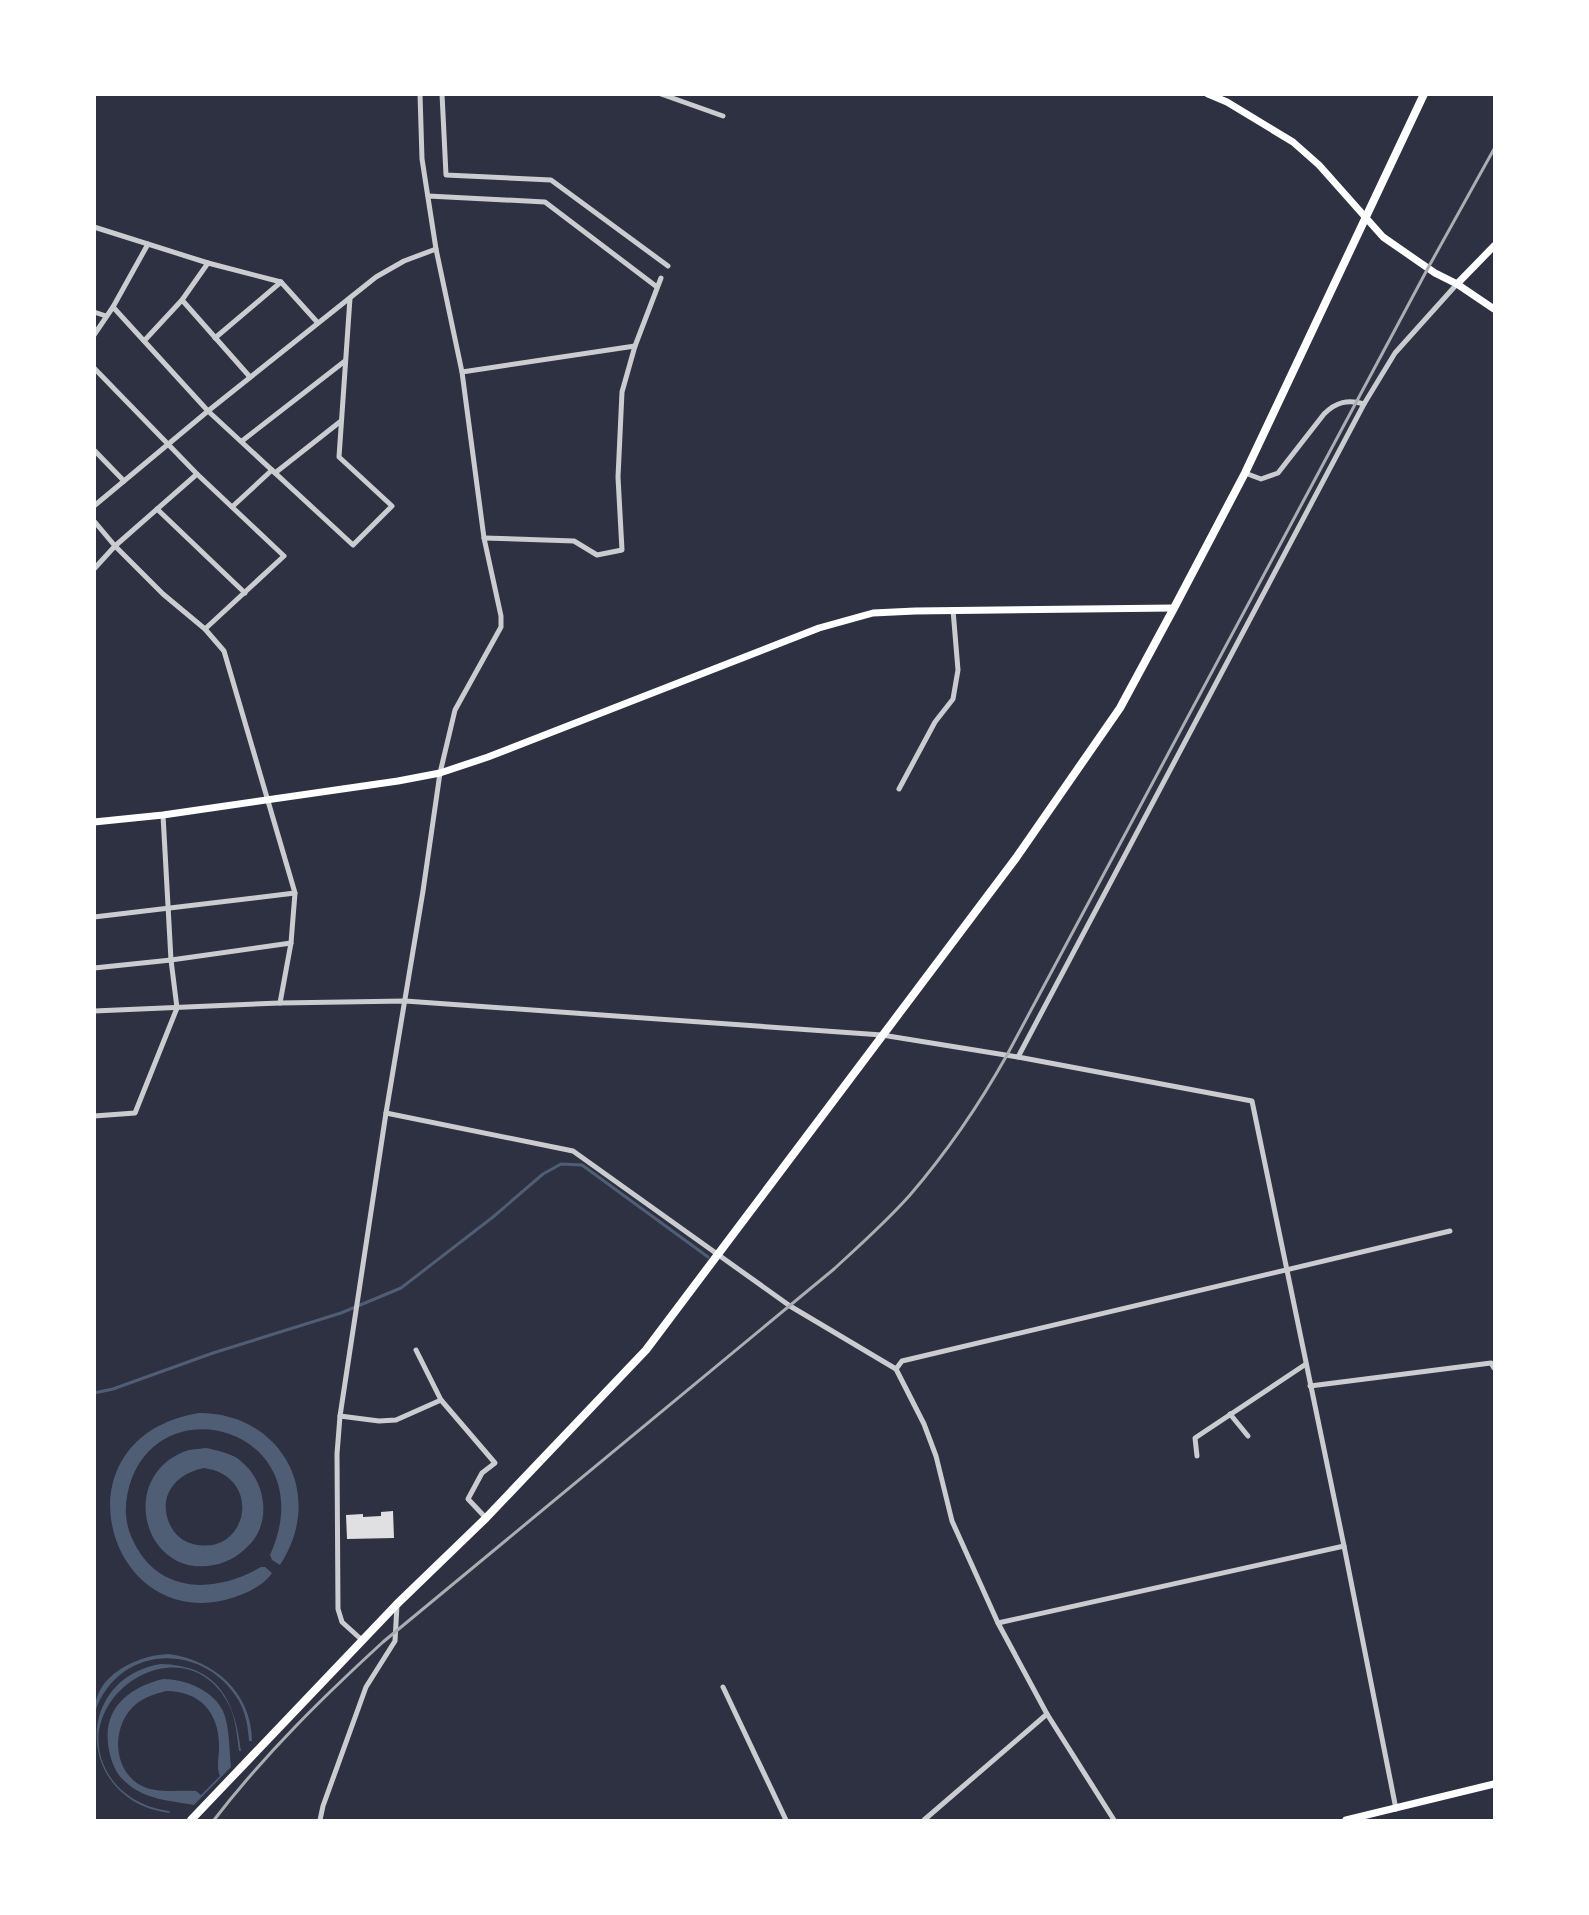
<svg xmlns="http://www.w3.org/2000/svg" width="1589" height="1915" font-family="'Titillium Web',sans-serif">
  <style>
    .water { fill: #4f5d75; fill-rule: evenodd }
    .lines { fill: none; stroke-linecap: round; stroke-linejoin: round }
    .stream { stroke: #4f5d75; stroke-width: 3 }
    .building { fill: #e0e0e3 }
    .minor { stroke: #caccd0; stroke-width: 5 }
    .secondary { stroke: #fff; stroke-width: 7 }
    .primary { stroke: #fff; stroke-width: 8 }
    .rail { stroke: #abadb3; stroke-width: 3 }
  </style>
  <rect width="100%" height="100%" fill="#2d3142"/>
  <g class="water">
    <path d="M 199,1413 C 282,1413 326,1495 280,1565 L 272,1560 L 270,1555 C 324,1435 169,1384 132,1478 C 125,1496 123,1517 131,1536 C 155,1594 213,1595 261,1567 L 265,1567 L 272,1573 C 263,1587 241,1596 225,1600 C 105,1629 53,1437 199,1413 Z"/>
    <path d="M 206,1448 C 219,1451 233,1453 243,1463 C 265,1482 271,1519 252,1542 C 241,1554 230,1562 214,1565 C 145,1579 117,1480 183,1452 C 190,1449 198,1449 206,1448 ZM 204,1468 C 265,1477 247,1558 193,1544 C 181,1541 172,1532 168,1520 C 159,1493 178,1473 204,1468 Z"/>
    <path d="M 169,1654 C 214,1660 252,1693 252,1741 L 249,1741 C 248,1727 246,1714 239,1701 C 204,1641 118,1644 95,1712 C 94,1675 138,1655 169,1654 Z"/>
    <path d="M 160,1664 C 218,1665 235,1700 241,1751 L 239,1751 C 237,1737 236,1720 230,1707 C 186,1617 62,1699 109,1775 C 122,1796 145,1808 169,1811 L 170,1813 C 77,1802 71,1680 160,1664 Z"/>
    <path d="M 163,1679 C 185,1679 213,1690 223,1711 C 230,1727 229,1750 231,1767 L 194,1805 C 171,1801 148,1800 129,1785 C 117,1776 112,1765 109,1750 C 101,1710 127,1688 163,1679 ZM 166,1691 C 201,1691 220,1714 219,1748 C 219,1758 216,1767 220,1776 L 201,1795 L 196,1791 C 177,1790 157,1794 140,1785 C 111,1768 112,1724 136,1704 C 145,1697 155,1694 166,1691 Z"/>
  </g>
  <g class="lines">
    <polyline class="stream" points="94,1393 113,1389 213,1353 341,1313 401,1288 493,1217 543,1174 561,1164 582,1165 708,1257"/>
  </g>
  <polygon class="building" points="393,1511 394,1538 347,1539 346,1515 363,1514 363,1517 381,1516 381,1512"/>
  <g class="lines">
    <g class="minor">
      <polyline points="442,94 446,175 551,180 668,266"/>
      <polyline points="661,94 723,116"/>
      <polyline points="428,196 545,202 657,287"/>
      <polyline points="94,227 208,263 281,282 318,323"/>
      <polyline points="182,300 250,377"/>
      <polyline points="113,307 208,411 353,545 392,506 339,457 350,298"/>
      <polyline points="94,312 106,316"/>
      <polyline points="94,335 113,307 148,244"/>
      <polyline points="215,338 281,282"/>
      <polyline points="144,341 182,300 208,263"/>
      <polyline points="94,368 197,474"/>
      <polyline points="462,372 635,346"/>
      <polyline points="242,441 345,361"/>
      <polyline points="94,450 124,481 208,411 376,277 404,261 436,249"/>
      <polyline points="275,473 341,421"/>
      <path d="M 1245,473 L 1261,479 L 1278,473 L 1324,414 C 1336,402 1348,399 1364,404"/>
      <polyline points="94,506 124,481"/>
      <polyline points="157,509 245,593"/>
      <polyline points="94,521 115,546 163,594 205,629 224,651 295,893 291,943 280,1003"/>
      <polyline points="484,538 574,541 597,555 622,550 618,477 622,392 635,346 661,278"/>
      <polyline points="94,569 115,546 197,474 232,507"/>
      <polyline points="205,629 284,556 232,507 272,470"/>
      <polyline points="899,789 935,722 953,699 958,670 953,610"/>
      <polyline points="94,917 295,893"/>
      <polyline points="94,968 171,960 291,943"/>
      <polyline points="94,1011 280,1003 405,1001 882,1035 1018,1057 1252,1101 1344,1546 1396,1809"/>
      <polyline points="1018,1057 1364,404 1395,353 1457,284"/>
      <polyline points="386,1113 573,1151 790,1306 896,1369 924,1424 936,1456 952,1521 998,1623 1047,1714 1114,1820"/>
      <polyline points="94,1116 135,1113 177,1008 171,960 163,815"/>
      <polyline points="416,1350 441,1400 495,1463 482,1473 468,1499 486,1518"/>
      <polyline points="896,1369 902,1361 1450,1231"/>
      <polyline points="1310,1386 1491,1363 1494,1368"/>
      <polyline points="1230,1414 1248,1436"/>
      <polyline points="340,1416 379,1421 396,1420 441,1400"/>
      <polyline points="1197,1456 1195,1438 1306,1364"/>
      <polyline points="998,1623 1344,1546"/>
      <polyline points="363,1641 342,1622 338,1609 337,1454 340,1416 386,1113 423,891 440,773 455,710 501,627 501,616 484,538 462,372 436,249 422,159 420,94"/>
      <polyline points="723,1687 786,1820"/>
      <polyline points="320,1820 323,1806 366,1687 395,1641 397,1605"/>
      <polyline points="924,1820 1047,1714"/>
    </g>
    <g class="secondary">
      <polyline points="1208,94 1227,102 1293,142 1319,165 1383,237 1435,273 1457,284 1494,309"/>
      <polyline points="1457,284 1494,246"/>
      <polyline points="94,822 163,815 398,781 440,773 488,757 819,628 873,613 915,611 1174,608"/>
      <polyline points="1346,1820 1494,1784"/>
    </g>
    <polyline class="primary" points="191,1820 397,1604 486,1518 646,1350 1016,858 1120,708 1174,608 1245,473 1424,94"/>
    <path class="rail" d="M 214,1820 C 264,1755 323,1697 383,1642 L 834,1269 C 860,1245 886,1222 910,1195 C 947,1152 979,1105 1007,1055 L 1428,268 L 1494,149"/>
  </g>
  <rect width="1589" height="1915" fill="none" stroke="#ffffff" stroke-width="192"/>
</svg>
